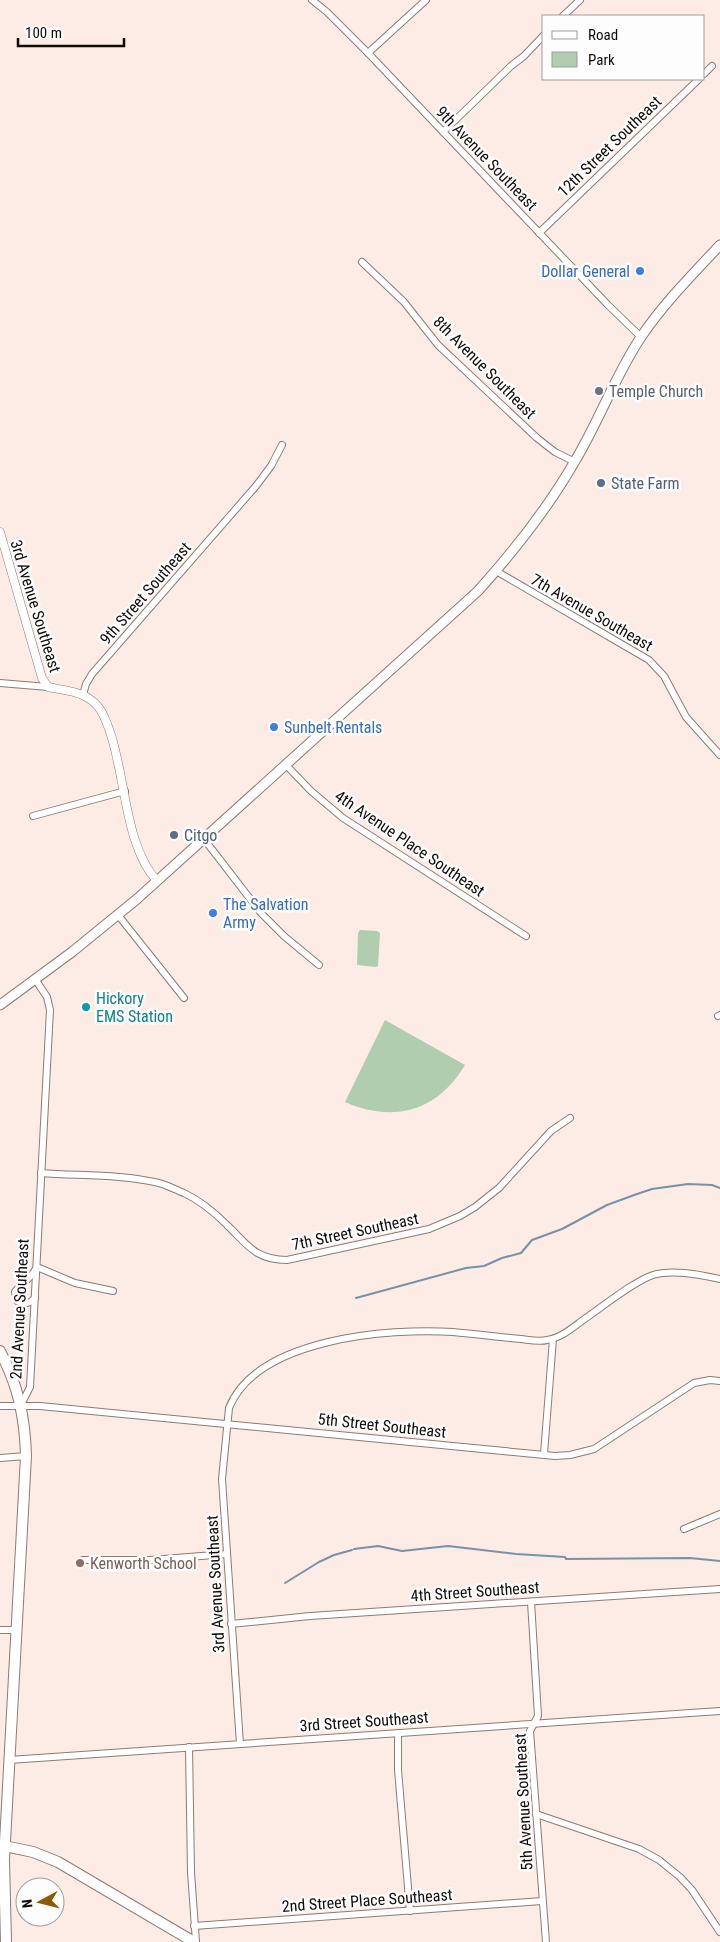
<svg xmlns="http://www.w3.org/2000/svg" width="720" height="1942" font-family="'Roboto Condensed',sans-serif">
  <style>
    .green { fill: #b0ceaf }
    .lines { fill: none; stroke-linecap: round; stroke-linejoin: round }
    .stream { stroke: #7991a7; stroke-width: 2 }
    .minor-casing { stroke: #8e7b74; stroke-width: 8 }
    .tertiary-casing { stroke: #8e7b74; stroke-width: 9 }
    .secondary-casing { stroke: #8e7b74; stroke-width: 11 }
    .primary-casing { stroke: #8e7b74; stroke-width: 12 }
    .minor { stroke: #fff; stroke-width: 6 }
    .tertiary { stroke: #fff; stroke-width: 8 }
    .secondary { stroke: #fff; stroke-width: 9 }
    .primary { stroke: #fff; stroke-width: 10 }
    .shop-dot { fill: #3f7fe0; stroke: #fdfdfd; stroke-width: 2 }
    .worship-dot { fill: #6b7280; stroke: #fdfdfd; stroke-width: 2 }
    .service-dot { fill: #5c6f8a; stroke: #fdfdfd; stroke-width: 2 }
    .culture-dot { fill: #0f9aa8; stroke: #fdfdfd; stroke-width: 2 }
    .education-dot { fill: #8d6e63; stroke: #fdfdfd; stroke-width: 2 }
    .labels { text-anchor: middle; stroke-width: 5; stroke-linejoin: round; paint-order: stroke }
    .street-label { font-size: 16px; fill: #110b08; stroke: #fdfdfd }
    .shop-label { font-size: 16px; fill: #366cbe; stroke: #fdfdfd; text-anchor: start }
    .worship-label { font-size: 16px; fill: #5b616d; stroke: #fdfdfd; text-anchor: start }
    .service-label { font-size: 16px; fill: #4e5e75; stroke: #fdfdfd; text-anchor: start }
    .culture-label { font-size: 16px; fill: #0d838f; stroke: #fdfdfd; text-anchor: start }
    .education-label { font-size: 16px; fill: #785e54; stroke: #fdfdfd; text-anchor: start }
  </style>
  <rect width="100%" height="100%" fill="#fdece5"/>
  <g class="green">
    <polygon points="360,930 377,931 380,933 378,966 376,967 357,965 358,933"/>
    <path d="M 385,1020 L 465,1065 C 437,1112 393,1123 345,1102 Z"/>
  </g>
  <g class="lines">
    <g class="stream">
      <polyline points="356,1298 466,1268 484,1266 502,1258 521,1253 532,1240 562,1229 607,1205 637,1194 652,1189 688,1184 712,1185 720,1188"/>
      <polyline points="354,1549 378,1546 402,1551 448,1546 516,1554 565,1557 566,1559 690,1558 720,1561"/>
      <polyline points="285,1583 319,1562 334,1555 352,1550"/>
    </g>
    <g class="minor-casing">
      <g id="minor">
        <polyline points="312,0 327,12 368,53 608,305 641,337"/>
        <polyline points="563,16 580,0"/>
        <polyline points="368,53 426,0"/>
        <polyline points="704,74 712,66"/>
        <polyline points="443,132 511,66 524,56 544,35"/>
        <polyline points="539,233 699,79"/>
        <polyline points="362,262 404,302 438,345 537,438 555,452 575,462"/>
        <polyline points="496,571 649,660 664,676 686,717 720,755"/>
        <polyline points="0,683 48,687"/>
        <polyline points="83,695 86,684 92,674 256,486 271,466 282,445"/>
        <polyline points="285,764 311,791 343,818 526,936"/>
        <polyline points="33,816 125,791"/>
        <polyline points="204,839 261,913 284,936 319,965"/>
        <polyline points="118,915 184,998"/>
        <polyline points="718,1016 720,1015"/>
        <path d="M 41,1173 C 79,1176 121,1174 159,1183 C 167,1185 176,1190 184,1193 C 199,1200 215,1213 227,1225 C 247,1244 255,1260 287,1260 L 429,1229 L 460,1216 L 475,1207 L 499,1188 L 551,1131 L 570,1118"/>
        <polyline points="37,1267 75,1283 113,1291"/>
        <path d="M 35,1298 C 28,1305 25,1304 17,1301 L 15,1292 C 21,1283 30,1280 35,1270"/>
        <polyline points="21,1405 30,1387 50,1010 47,997 35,979"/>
        <polyline points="0,1406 40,1406 555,1456 570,1455 594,1449 694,1383 710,1380 720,1381"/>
        <polyline points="544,1454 553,1339"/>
        <polyline points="0,1458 26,1456"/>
        <polyline points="684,1529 720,1514"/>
        <polyline points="83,1560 150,1560 227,1554"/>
        <polyline points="531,1602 538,1716 530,1731 546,1942"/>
        <polyline points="231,1624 310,1616 720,1589"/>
        <polyline points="0,1630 17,1630"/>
        <polyline points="398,1733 398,1770 410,1911"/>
        <path d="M 240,1744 L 222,1479 L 229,1408 C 257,1338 389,1328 453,1332 C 476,1334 499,1337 521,1339 C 530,1340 539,1342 547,1340 C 561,1338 572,1328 583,1320 C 601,1308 634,1281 653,1275 C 673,1269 700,1275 720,1279"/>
        <polyline points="189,1747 191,1872 196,1942"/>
        <polyline points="9,1760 720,1711"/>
        <polyline points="536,1814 639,1849 659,1860 680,1877 692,1890 720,1932"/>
        <polyline points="194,1926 542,1901"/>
      </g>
    </g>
    <g class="tertiary-casing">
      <path id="tertiary" d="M 0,532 L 42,678 L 48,687 C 62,690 80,691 91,700 C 101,707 105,718 109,729 C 126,775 124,845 157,881"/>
    </g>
    <g class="secondary-casing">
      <path id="secondary" d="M 0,1005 L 72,952 L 137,899 L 478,591 C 514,551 548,508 575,461 C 599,421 615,376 641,337 C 663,304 693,274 720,245"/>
    </g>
    <g class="primary-casing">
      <g id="primary">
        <path d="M 0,1351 C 18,1385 25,1417 26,1456 L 4,1860 L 6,1942"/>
        <polyline points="0,1845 33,1852 58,1862 194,1942"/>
      </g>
    </g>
    <use href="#minor" class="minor"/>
    <use href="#tertiary" class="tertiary"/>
    <use href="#secondary" class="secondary"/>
    <use href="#primary" class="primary"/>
  </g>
  <g class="shop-dot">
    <circle cx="640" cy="271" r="5"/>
    <circle cx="274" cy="727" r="5"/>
    <circle cx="213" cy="913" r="5"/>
  </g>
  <circle class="worship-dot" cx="599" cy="391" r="5"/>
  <g class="service-dot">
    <circle cx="601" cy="483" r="5"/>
    <circle cx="174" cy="835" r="5"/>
  </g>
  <circle class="culture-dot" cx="86" cy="1007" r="5"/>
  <circle class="education-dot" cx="80" cy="1563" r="5"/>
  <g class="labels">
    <g class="street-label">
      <text transform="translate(609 146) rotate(-44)" y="6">12th Street Southeast</text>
      <text transform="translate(487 158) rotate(46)" y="6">9th Avenue Southeast</text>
      <text transform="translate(485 367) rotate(45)" y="6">8th Avenue Southeast</text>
      <text transform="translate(145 593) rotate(-49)" y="6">9th Street Southeast</text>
      <text transform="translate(36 606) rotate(73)" y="6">3rd Avenue Southeast</text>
      <text transform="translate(592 612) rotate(30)" y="6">7th Avenue Southeast</text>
      <text transform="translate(410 843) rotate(34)" y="6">4th Avenue Place Southeast</text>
      <text transform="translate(355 1231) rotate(-12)" y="6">7th Street Southeast</text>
      <text transform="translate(19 1309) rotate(-87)" y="6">2nd Avenue Southeast</text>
      <text transform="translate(382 1425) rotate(6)" y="6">5th Street Southeast</text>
      <text transform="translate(215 1584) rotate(-93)" y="6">3rd Avenue Southeast</text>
      <text transform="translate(475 1591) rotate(-4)" y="6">4th Street Southeast</text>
      <text transform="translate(364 1721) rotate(-4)" y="6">3rd Street Southeast</text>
      <text transform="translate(523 1802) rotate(-93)" y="6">5th Avenue Southeast</text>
      <text transform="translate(367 1900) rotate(-4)" y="6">2nd Street Place Southeast</text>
    </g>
    <g class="shop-label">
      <text x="630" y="277" text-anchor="end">Dollar General</text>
      <text x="284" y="733">Sunbelt Rentals</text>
      <text x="223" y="910">The Salvation<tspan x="223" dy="18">Army</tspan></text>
    </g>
    <g class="worship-label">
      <text x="609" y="397">Temple Church</text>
    </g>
    <g class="service-label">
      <text x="611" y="489">State Farm</text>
      <text x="184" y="841">Citgo</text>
    </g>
    <g class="culture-label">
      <text x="96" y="1004">Hickory<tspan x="96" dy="18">EMS Station</tspan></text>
    </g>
    <g class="education-label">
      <text x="90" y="1569">Kenworth School</text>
    </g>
  </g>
  <rect x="542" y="15" width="162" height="65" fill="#fdfdfd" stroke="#9f9c9b"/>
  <rect x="552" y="31" width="25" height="8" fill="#ffffff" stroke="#9f9c9b"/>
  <text x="588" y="40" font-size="15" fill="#110b08">Road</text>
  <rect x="552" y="52" width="25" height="15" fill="#b0ceaf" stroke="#9f9c9b"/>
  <text x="588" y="65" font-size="15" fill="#110b08">Park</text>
  <g transform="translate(40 1902) rotate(263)"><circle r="24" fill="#fdfdfd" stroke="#9f9c9b"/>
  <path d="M0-4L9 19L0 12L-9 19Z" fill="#8d5a07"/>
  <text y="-8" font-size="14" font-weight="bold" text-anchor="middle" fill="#110b08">N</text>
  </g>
  <path d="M18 38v8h106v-8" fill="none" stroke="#110b08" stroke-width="2.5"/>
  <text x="25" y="38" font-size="15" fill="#110b08" stroke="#fdfdfd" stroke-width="4" paint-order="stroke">100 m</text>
</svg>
